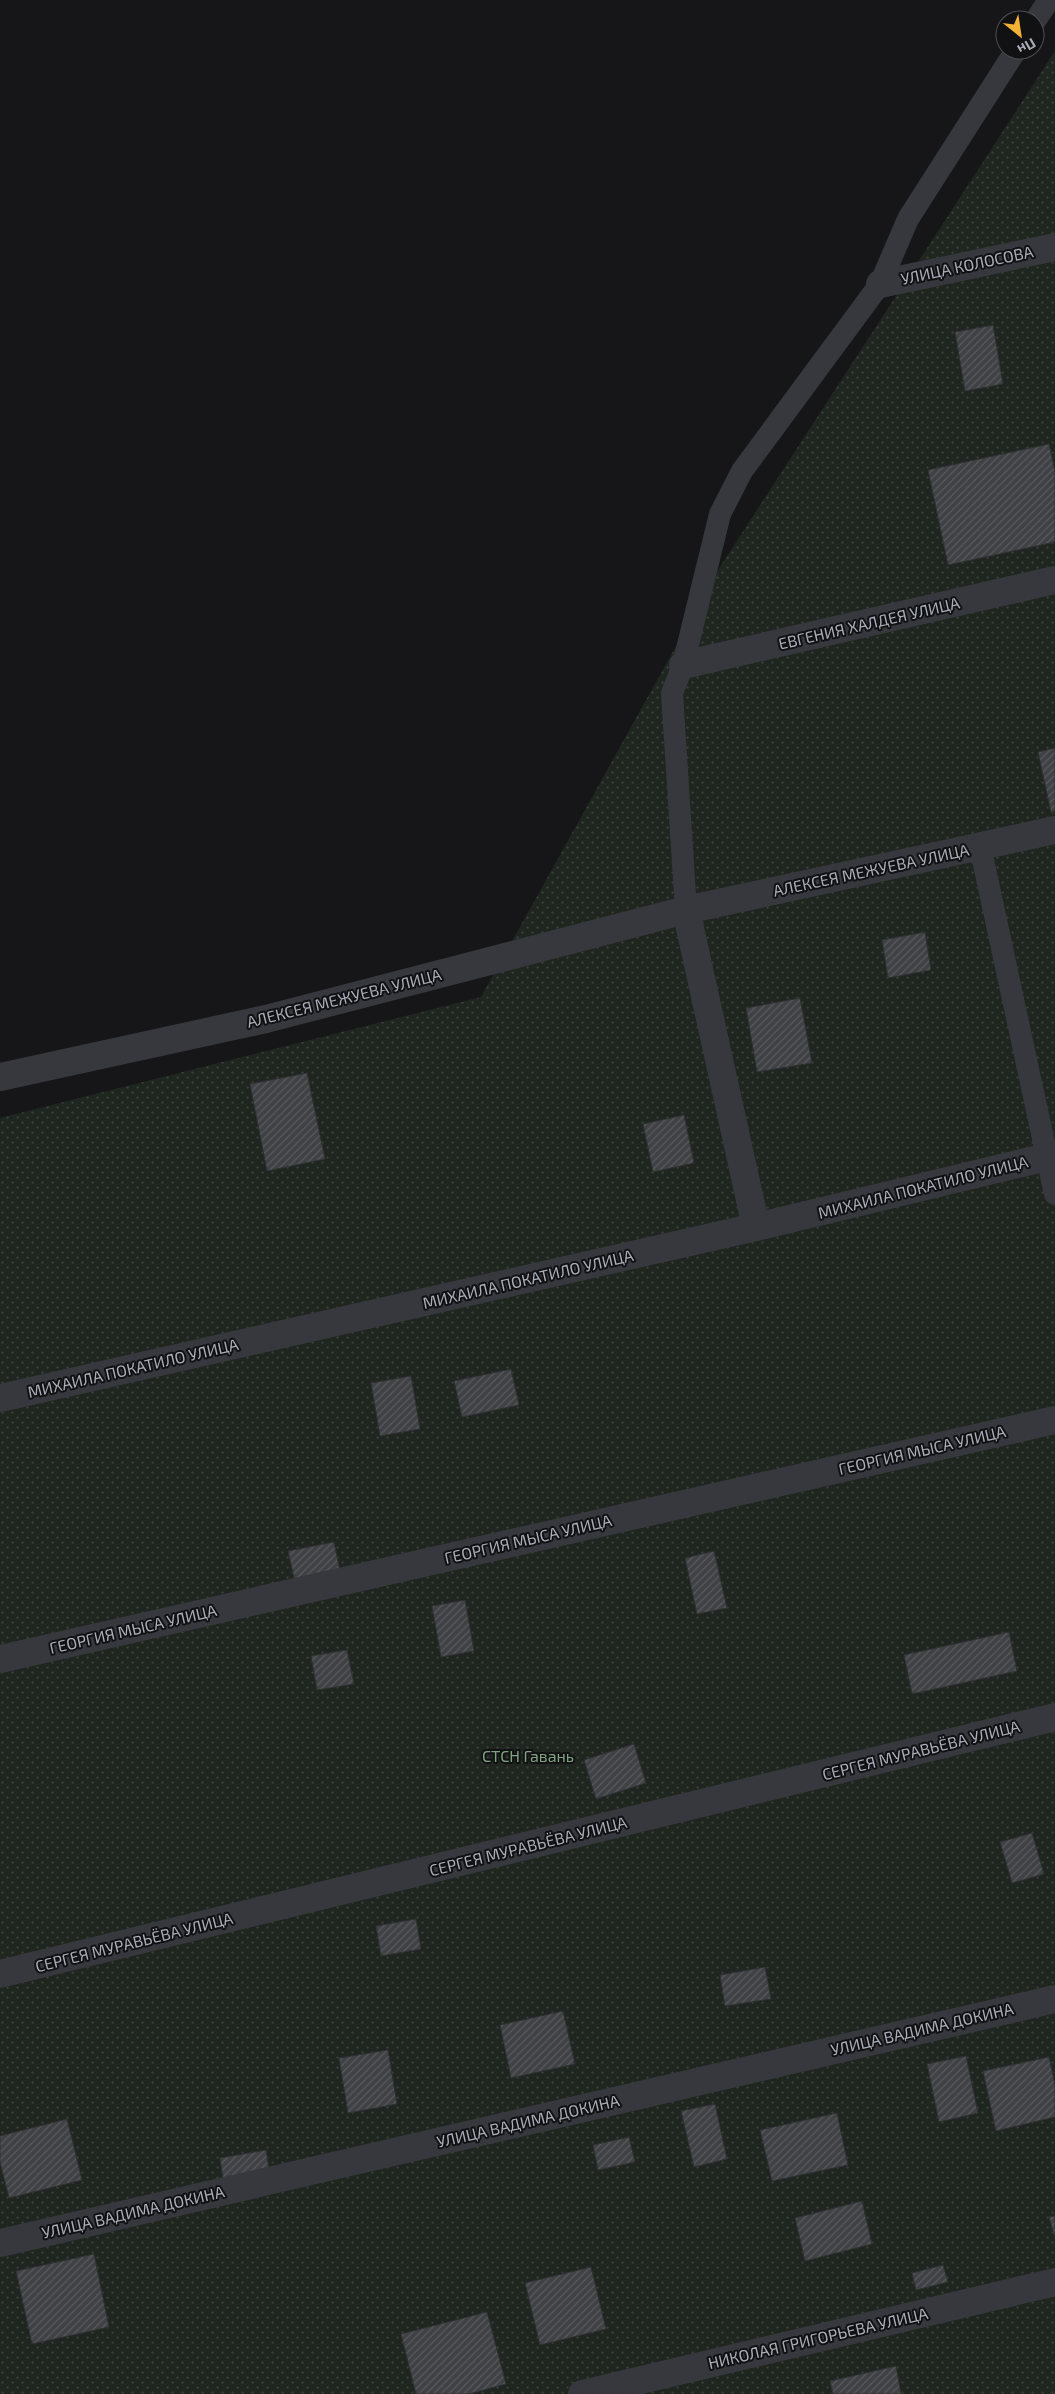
<svg xmlns="http://www.w3.org/2000/svg" width="1055" height="2394" font-family="'Exo 2',sans-serif">
  <style>
    .garden { fill: url(#garden-dots) }
    .building { fill: url(#building-hatch); stroke: #303034 }
    .lines { fill: none; stroke-linecap: round; stroke-linejoin: round }
    .lane { stroke: #37383d; stroke-width: 22 }
    .street { stroke: #37383d; stroke-width: 28 }
    .labels { text-anchor: middle; stroke-width: 4; stroke-linejoin: round; paint-order: stroke }
    .street-label { font-size: 16px; fill: #a8adb8; stroke: #111113 }
    .park-label { font-size: 16px; fill: #7fa381; stroke: #111113 }
  </style>
  <defs>
    <pattern id="garden-dots" width="8" height="8" patternUnits="userSpaceOnUse" patternTransform="scale(1.25)"><rect width="8" height="8" fill="#1e261f"/><path d="M2 2h.1M6 6h.1" fill="none" stroke="#3c433d" stroke-width="1.8" stroke-linecap="round"/></pattern>
    <pattern id="building-hatch" width="6" height="6" patternUnits="userSpaceOnUse" patternTransform="scale(1.25)"><rect width="6" height="6" fill="#404145"/><path d="M-1 1l2-2M0 6l6-6M5 7l2-2" fill="none" stroke="#595a5e"/></pattern>
  </defs>
  <rect width="100%" height="100%" fill="#161618"/>
  <polygon class="garden" points="1055,51 1055,2394 0,2394 0,1118 481,997 720,567"/>
  <g class="building">
    <polygon points="993,325 1003,384 965,391 955,332"/>
    <polygon points="1049,444 1055,472 1055,542 948,565 928,470"/>
    <polygon points="1055,748 1055,811 1051,812 1038,752"/>
    <polygon points="925,932 931,970 888,978 882,940"/>
    <polygon points="800,998 812,1063 757,1072 746,1008"/>
    <polygon points="307,1073 325,1159 267,1171 250,1084"/>
    <polygon points="684,1115 694,1163 653,1172 643,1124"/>
    <polygon points="511,1369 519,1405 462,1417 454,1381"/>
    <polygon points="411,1376 420,1429 380,1436 371,1383"/>
    <polygon points="334,1542 340,1571 295,1582 288,1551"/>
    <polygon points="714,1551 727,1608 697,1614 685,1558"/>
    <polygon points="465,1600 474,1651 441,1657 432,1606"/>
    <polygon points="1009,1632 1017,1671 912,1694 904,1655"/>
    <polygon points="347,1650 354,1684 317,1690 311,1656"/>
    <polygon points="634,1744 646,1783 596,1799 584,1760"/>
    <polygon points="1032,1833 1044,1874 1012,1883 1000,1842"/>
    <polygon points="416,1919 421,1949 381,1956 376,1926"/>
    <polygon points="765,1967 771,1999 725,2006 720,1975"/>
    <polygon points="563,2011 575,2064 511,2078 500,2025"/>
    <polygon points="388,2050 397,2104 348,2113 339,2058"/>
    <polygon points="966,2056 978,2113 939,2122 927,2064"/>
    <polygon points="1049,2057 1055,2085 1055,2117 996,2131 983,2071"/>
    <polygon points="715,2104 727,2159 694,2167 681,2111"/>
    <polygon points="837,2113 848,2165 772,2181 760,2130"/>
    <polygon points="67,2119 82,2180 9,2198 0,2162 0,2136"/>
    <polygon points="629,2137 635,2162 598,2170 593,2145"/>
    <polygon points="266,2150 269,2169 223,2178 220,2158"/>
    <polygon points="862,2201 872,2244 805,2261 795,2218"/>
    <polygon points="1055,2216 1055,2238 1049,2217"/>
    <polygon points="94,2254 109,2327 32,2344 16,2271"/>
    <polygon points="943,2265 948,2282 916,2290 912,2273"/>
    <polygon points="591,2267 606,2329 540,2345 525,2283"/>
    <polygon points="487,2312 506,2384 469,2394 416,2394 401,2334"/>
    <polygon points="896,2366 901,2394 833,2394 830,2381"/>
  </g>
  <g class="lines">
    <g class="lane">
      <polyline points="1035,21 1049,0"/>
      <polyline points="980,846 1055,1194"/>
      <polyline points="686,910 672,693 683,665 720,514 742,471 880,284 908,219 1016,50"/>
    </g>
    <g class="street">
      <polyline points="880,284 1055,247"/>
      <polyline points="683,665 1055,580"/>
      <polyline points="686,910 756,1227"/>
      <polyline points="0,1077 266,1019 686,910 1055,830"/>
      <polyline points="0,1398 756,1227 1055,1155"/>
      <polyline points="0,1659 1055,1420"/>
      <polyline points="0,1974 1055,1717"/>
      <polyline points="0,2243 1055,1999"/>
      <polyline points="582,2394 1055,2282"/>
    </g>
  </g>
  <g class="labels">
    <g class="street-label">
      <text transform="translate(967 265) rotate(-12)" y="6">УЛИЦА КОЛОСОВА</text>
      <text transform="translate(869 623) rotate(-13)" y="6">ЕВГЕНИЯ ХАЛДЕЯ УЛИЦА</text>
      <text transform="translate(871 870) rotate(-12)" y="6">АЛЕКСЕЯ МЕЖУЕВА УЛИЦА</text>
      <text transform="translate(344 998) rotate(-14)" y="6">АЛЕКСЕЯ МЕЖУЕВА УЛИЦА</text>
      <text transform="translate(923 1187) rotate(-14)" y="6">МИХАИЛА ПОКАТИЛО УЛИЦА</text>
      <text transform="translate(528 1279) rotate(-13)" y="6">МИХАИЛА ПОКАТИЛО УЛИЦА</text>
      <text transform="translate(133 1368) rotate(-13)" y="6">МИХАИЛА ПОКАТИЛО УЛИЦА</text>
      <text transform="translate(922 1450) rotate(-13)" y="6">ГЕОРГИЯ МЫСА УЛИЦА</text>
      <text transform="translate(528 1539) rotate(-13)" y="6">ГЕОРГИЯ МЫСА УЛИЦА</text>
      <text transform="translate(133 1629) rotate(-13)" y="6">ГЕОРГИЯ МЫСА УЛИЦА</text>
      <text transform="translate(921 1750) rotate(-14)" y="6">СЕРГЕЯ МУРАВЬЁВА УЛИЦА</text>
      <text transform="translate(528 1846) rotate(-14)" y="6">СЕРГЕЯ МУРАВЬЁВА УЛИЦА</text>
      <text transform="translate(134 1942) rotate(-14)" y="6">СЕРГЕЯ МУРАВЬЁВА УЛИЦА</text>
      <text transform="translate(922 2029) rotate(-13)" y="6">УЛИЦА ВАДИМА ДОКИНА</text>
      <text transform="translate(528 2121) rotate(-13)" y="6">УЛИЦА ВАДИМА ДОКИНА</text>
      <text transform="translate(133 2212) rotate(-13)" y="6">УЛИЦА ВАДИМА ДОКИНА</text>
      <text transform="translate(818 2338) rotate(-13)" y="6">НИКОЛАЯ ГРИГОРЬЕВА УЛИЦА</text>
    </g>
    <g class="park-label">
      <text x="528" y="1762">СТСН Гавань</text>
    </g>
  </g>
  <g transform="translate(1020 35) rotate(150)"><circle r="24" fill="#111113" stroke="#4d4f55"/>
  <path d="M0-4L9 19L0 12L-9 19Z" fill="#f2b134"/>
  <text y="-8" font-size="14" font-weight="bold" text-anchor="middle" fill="#a8adb8">Пн</text>
  </g>
</svg>
